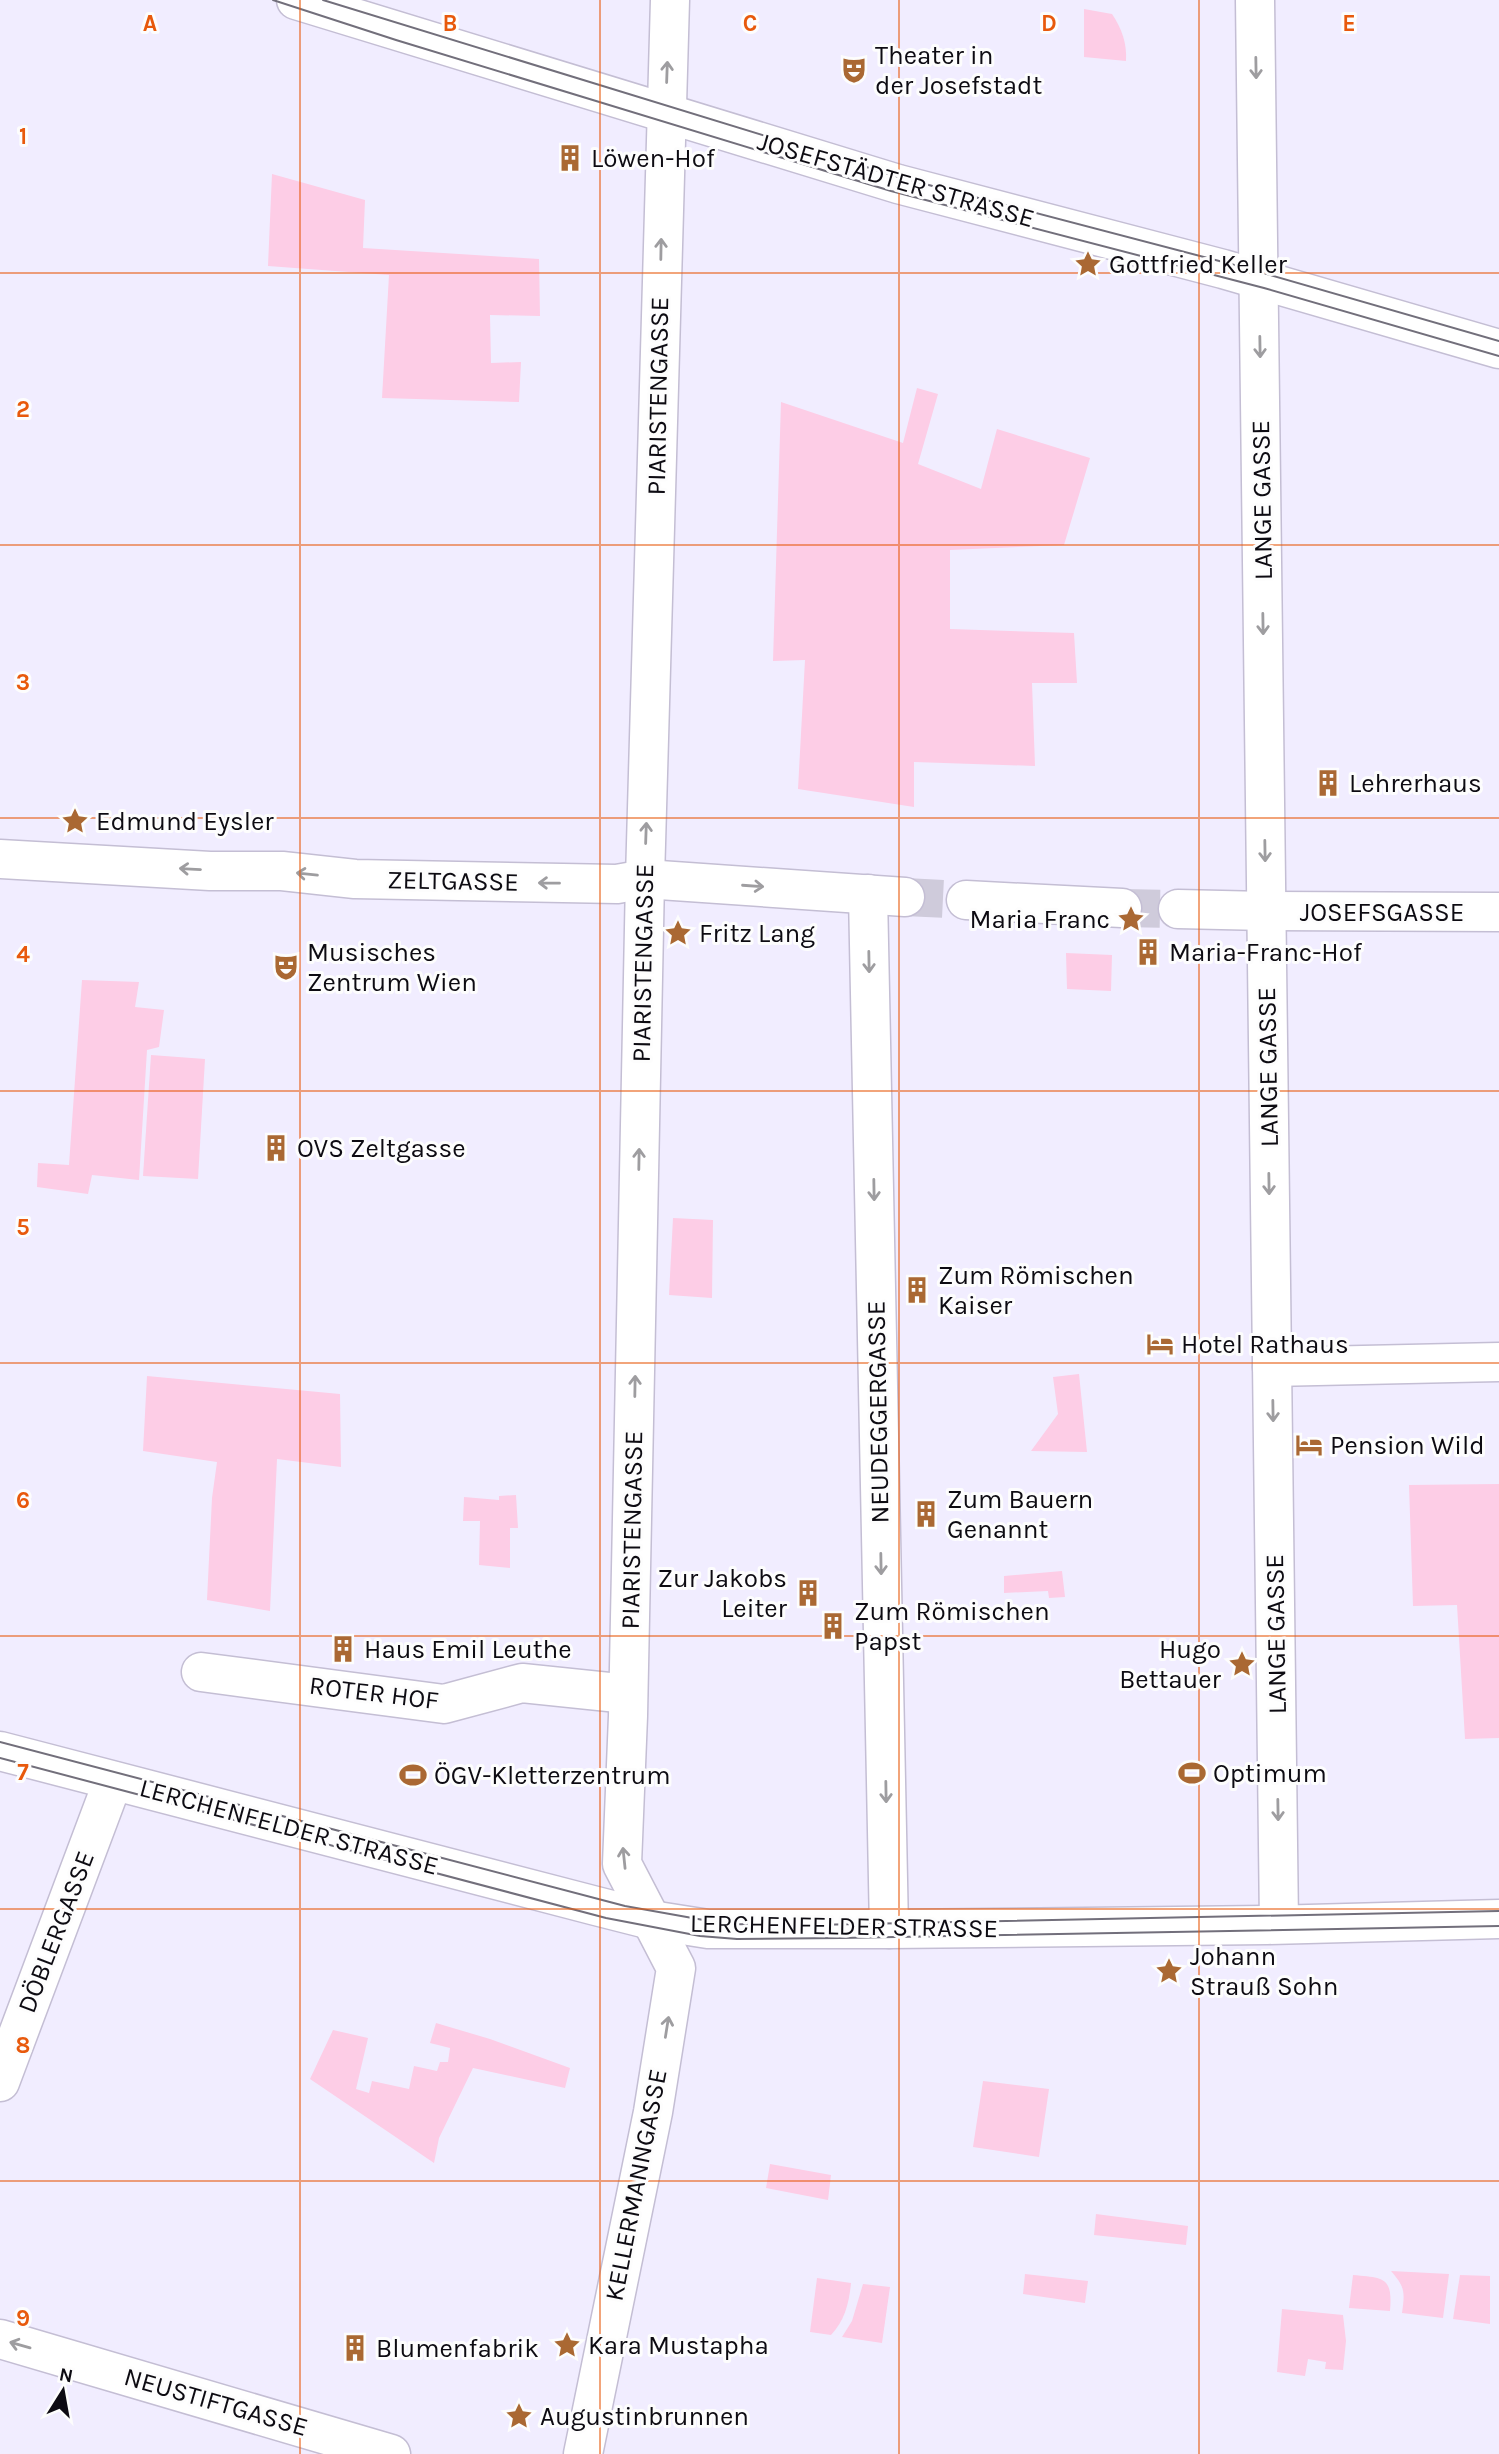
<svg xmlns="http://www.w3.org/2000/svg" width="1499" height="2454" font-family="Karla,sans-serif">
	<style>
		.green { fill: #fdcde6 }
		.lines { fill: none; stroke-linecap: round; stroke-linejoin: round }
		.minor-tunnel { stroke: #cfcbdb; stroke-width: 38; stroke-dasharray: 38 19; stroke-linecap: butt }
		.minor-casing { stroke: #c4bed4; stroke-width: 41 }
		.major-casing { stroke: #c4bed4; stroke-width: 41 }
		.minor { stroke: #fff; stroke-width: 38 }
		.major { stroke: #fff; stroke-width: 38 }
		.tram { stroke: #726f7b; stroke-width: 2 }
		.oneway { stroke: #9e9da0 }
		.grid { fill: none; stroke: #e8590c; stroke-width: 2; stroke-opacity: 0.55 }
		.labels { text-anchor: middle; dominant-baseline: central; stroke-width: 6; stroke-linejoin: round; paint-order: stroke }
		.poi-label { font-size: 26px; fill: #0d0b12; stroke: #fdfdfd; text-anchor: start }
		.street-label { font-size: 26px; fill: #0d0b12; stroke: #fdfdfd }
		.grid-label { font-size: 23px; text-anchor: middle; font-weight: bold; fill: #e8590c; stroke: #fdfdfd; stroke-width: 6; stroke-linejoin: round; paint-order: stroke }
	</style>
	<rect width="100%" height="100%" fill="#f1edff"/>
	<g class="green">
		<path d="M1084 9 1112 14C1122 29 1127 43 1126 61L1084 57Z"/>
		<polygon points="272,174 365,200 363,248 539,259 540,316 490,315 491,363 521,362 519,402 382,398 389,275 268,266"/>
		<polygon points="917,388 938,394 918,464 981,489 997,429 1090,458 1064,545 950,550 950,629 1074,633 1077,683 1032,683 1035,766 914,762 914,807 798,789 805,660 773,661 781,402 903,443"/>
		<polygon points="1066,953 1112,955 1111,991 1067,989"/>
		<polygon points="82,980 139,982 135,1007 164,1010 159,1047 147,1050 139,1180 92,1175 88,1194 37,1187 38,1163 69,1165"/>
		<polygon points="151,1055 205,1059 198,1179 143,1176"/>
		<polygon points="673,1218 713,1220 712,1298 669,1295"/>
		<polygon points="1079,1374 1087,1452 1031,1451 1058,1414 1053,1377"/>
		<polygon points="147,1376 340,1394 341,1467 277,1459 270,1611 207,1600 212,1498 217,1462 143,1451"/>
		<polygon points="1499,1484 1499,1738 1465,1739 1457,1605 1413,1606 1409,1485"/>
		<polygon points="516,1495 518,1528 510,1528 510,1568 479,1565 480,1521 463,1521 464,1497 499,1500 499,1496"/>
		<polygon points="1062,1571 1065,1597 1049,1598 1048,1591 1004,1593 1004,1576"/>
		<polygon points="436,2023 490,2039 570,2068 565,2088 473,2068 439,2138 434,2163 310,2079 333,2030 368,2038 356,2089 369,2093 372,2081 409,2089 414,2066 437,2071 440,2062 448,2062 450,2048 430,2043"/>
		<polygon points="983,2081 1049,2089 1039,2157 973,2147"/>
		<polygon points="770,2164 831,2175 828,2200 766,2188"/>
		<polygon points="1096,2214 1188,2226 1186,2245 1094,2235"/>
		<path d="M1391 2271 1449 2274 1443 2318 1402 2313C1405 2292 1405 2287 1391 2271Z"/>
		<polygon points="1025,2274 1088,2281 1085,2303 1023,2294"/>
		<path d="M1353 2275C1383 2278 1393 2276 1390 2311L1349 2308Z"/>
		<polygon points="1460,2275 1490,2276 1490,2324 1453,2319"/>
		<path d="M817 2278 851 2283C849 2303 845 2320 831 2335L810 2332Z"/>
		<polygon points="863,2284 890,2287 882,2343 842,2337 852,2321"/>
		<polygon points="1282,2309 1343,2315 1346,2341 1343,2370 1325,2369 1326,2362 1308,2359 1305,2376 1277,2372"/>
	</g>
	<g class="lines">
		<g class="minor-tunnel">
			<polyline points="905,897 966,900"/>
			<polyline points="1122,908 1178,909"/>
		</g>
		<defs>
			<g id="minor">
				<polyline points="296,0 898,184 1223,269 1499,349"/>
				<polyline points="1255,0 1279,1924"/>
				<polyline points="0,859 210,871 282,871 355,879 617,884 645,879 905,897"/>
				<polyline points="868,894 889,1929"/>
				<polyline points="966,900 1122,908"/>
				<polyline points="1178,909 1265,911 1499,912"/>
				<polyline points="1272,1367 1499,1362"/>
				<polyline points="201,1672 444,1704 522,1683 628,1694"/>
				<polyline points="0,2082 113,1781"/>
				<polyline points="583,2454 653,2112 676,1968 622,1864 628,1716 645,879 670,0"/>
			</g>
			<g id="major">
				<polyline points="0,1751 596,1906 651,1920 708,1929 889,1929 1267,1925 1499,1919"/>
				<polyline points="0,2339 391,2454"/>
			</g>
		</defs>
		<use href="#minor" class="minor-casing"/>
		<use href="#major" class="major-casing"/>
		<use href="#minor" class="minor"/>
		<use href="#major" class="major"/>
		<g class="tram">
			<polyline points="273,0 396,40 891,191 1264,288 1499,356"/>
			<polyline points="323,0 902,178 1246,268 1499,341"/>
			<polyline points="0,1742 625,1906 726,1924 811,1925 1499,1911"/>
			<polyline points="0,1758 606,1918 700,1936 737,1939 841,1938 1499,1926"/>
		</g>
	</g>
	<defs><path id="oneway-shaft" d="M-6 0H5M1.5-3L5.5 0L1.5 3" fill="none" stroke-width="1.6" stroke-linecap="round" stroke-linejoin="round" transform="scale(1.75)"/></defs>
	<g class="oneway">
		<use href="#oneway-shaft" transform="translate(1256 68) rotate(89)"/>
		<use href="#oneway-shaft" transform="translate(667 72) rotate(-88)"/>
		<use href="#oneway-shaft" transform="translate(661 249) rotate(-89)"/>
		<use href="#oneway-shaft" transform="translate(1260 347) rotate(89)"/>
		<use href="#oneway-shaft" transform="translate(1263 624) rotate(89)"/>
		<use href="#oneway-shaft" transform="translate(646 833) rotate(-88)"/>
		<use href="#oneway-shaft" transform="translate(1265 851) rotate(89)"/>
		<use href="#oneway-shaft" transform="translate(190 869) rotate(-177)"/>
		<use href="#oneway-shaft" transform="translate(307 874) rotate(-174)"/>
		<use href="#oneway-shaft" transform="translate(549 883) rotate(-179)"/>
		<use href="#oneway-shaft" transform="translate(753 886) rotate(4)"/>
		<use href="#oneway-shaft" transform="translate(869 962) rotate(89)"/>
		<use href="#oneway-shaft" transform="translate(639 1159) rotate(-89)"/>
		<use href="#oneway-shaft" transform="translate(1269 1184) rotate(89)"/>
		<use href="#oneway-shaft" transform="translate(874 1190) rotate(89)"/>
		<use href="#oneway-shaft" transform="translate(635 1386) rotate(-89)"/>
		<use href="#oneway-shaft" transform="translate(1273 1411) rotate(89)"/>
		<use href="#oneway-shaft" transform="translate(881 1564) rotate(89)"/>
		<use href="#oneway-shaft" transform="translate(886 1792) rotate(89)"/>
		<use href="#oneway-shaft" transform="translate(1278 1810) rotate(89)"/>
		<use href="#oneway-shaft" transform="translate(624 1858) rotate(-96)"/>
		<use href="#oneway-shaft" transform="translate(667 2027) rotate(-81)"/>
		<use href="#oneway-shaft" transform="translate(20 2345) rotate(-164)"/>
	</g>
	<path class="grid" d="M300 0V2454M600 0V2454M899 0V2454M1199 0V2454M0 273H1499M0 545H1499M0 818H1499M0 1091H1499M0 1363H1499M0 1636H1499M0 1909H1499M0 2181H1499"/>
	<defs>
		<symbol id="theatre-bare" viewBox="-9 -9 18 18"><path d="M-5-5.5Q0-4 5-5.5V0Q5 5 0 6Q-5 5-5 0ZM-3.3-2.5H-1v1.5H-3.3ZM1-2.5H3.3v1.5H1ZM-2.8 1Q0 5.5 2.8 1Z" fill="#aa6833" stroke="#fdfdfd" stroke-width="2.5" paint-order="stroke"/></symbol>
		<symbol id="building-bare" viewBox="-9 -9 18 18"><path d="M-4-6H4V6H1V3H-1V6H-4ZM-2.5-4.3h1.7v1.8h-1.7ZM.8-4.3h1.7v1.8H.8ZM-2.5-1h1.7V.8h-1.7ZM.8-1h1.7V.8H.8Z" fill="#aa6833" stroke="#fdfdfd" stroke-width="2.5" paint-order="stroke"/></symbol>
		<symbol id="sight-bare" viewBox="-9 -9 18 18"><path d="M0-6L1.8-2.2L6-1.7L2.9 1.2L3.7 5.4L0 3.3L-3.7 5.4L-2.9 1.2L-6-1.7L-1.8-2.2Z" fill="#aa6833" stroke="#fdfdfd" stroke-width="2.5" paint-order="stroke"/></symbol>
		<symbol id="hotel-bare" viewBox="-9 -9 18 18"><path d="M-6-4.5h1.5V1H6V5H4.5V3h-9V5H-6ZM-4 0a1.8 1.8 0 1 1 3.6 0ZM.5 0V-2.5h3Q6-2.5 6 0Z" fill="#aa6833" stroke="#fdfdfd" stroke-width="2.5" paint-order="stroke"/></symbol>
		<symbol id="stadium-bare" viewBox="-9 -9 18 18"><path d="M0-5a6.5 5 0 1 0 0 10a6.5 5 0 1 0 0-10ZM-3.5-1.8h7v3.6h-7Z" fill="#aa6833" stroke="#fdfdfd" stroke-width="2.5" paint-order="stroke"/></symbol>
	</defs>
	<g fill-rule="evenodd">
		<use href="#theatre-bare" x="835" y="51" width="38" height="38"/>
		<use href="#building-bare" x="551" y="139" width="38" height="38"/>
		<use href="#sight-bare" x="1069" y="245" width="38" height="38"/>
		<use href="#building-bare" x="1309" y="764" width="38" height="38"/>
		<use href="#sight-bare" x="56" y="802" width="38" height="38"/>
		<use href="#sight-bare" x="1112" y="900" width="38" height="38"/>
		<use href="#sight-bare" x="659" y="914" width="38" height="38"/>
		<use href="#building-bare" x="1129" y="933" width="38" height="38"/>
		<use href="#theatre-bare" x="267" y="948" width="38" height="38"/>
		<use href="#building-bare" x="257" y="1129" width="38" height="38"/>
		<use href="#building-bare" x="898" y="1271" width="38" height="38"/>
		<use href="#hotel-bare" x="1141" y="1325" width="38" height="38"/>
		<use href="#hotel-bare" x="1290" y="1426" width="38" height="38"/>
		<use href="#building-bare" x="907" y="1495" width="38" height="38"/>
		<use href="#building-bare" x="789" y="1574" width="38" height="38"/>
		<use href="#building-bare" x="814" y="1607" width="38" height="38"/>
		<use href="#building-bare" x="324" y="1630" width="38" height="38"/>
		<use href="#sight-bare" x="1223" y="1645" width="38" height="38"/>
		<use href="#stadium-bare" x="1173" y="1754" width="38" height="38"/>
		<use href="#stadium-bare" x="394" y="1756" width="38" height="38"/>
		<use href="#sight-bare" x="1150" y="1952" width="38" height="38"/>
		<use href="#sight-bare" x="548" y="2326" width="38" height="38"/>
		<use href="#building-bare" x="336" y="2329" width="38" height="38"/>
		<use href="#sight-bare" x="500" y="2397" width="38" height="38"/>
	</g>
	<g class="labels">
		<g class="poi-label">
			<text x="875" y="55">Theater in<tspan x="875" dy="30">der Josefstadt</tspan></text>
			<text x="591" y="158">Löwen-Hof</text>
			<text x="1109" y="264">Gottfried Keller</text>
			<text x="1349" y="783">Lehrerhaus</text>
			<text x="96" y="821">Edmund Eysler</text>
			<text x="1110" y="919" text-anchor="end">Maria Franc</text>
			<text x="699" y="933">Fritz Lang</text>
			<text x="307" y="952">Musisches<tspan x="307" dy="30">Zentrum Wien</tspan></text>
			<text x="1169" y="952">Maria-Franc-Hof</text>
			<text x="297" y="1148">OVS Zeltgasse</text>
			<text x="938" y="1275">Zum Römischen<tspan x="938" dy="30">Kaiser</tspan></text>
			<text x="1181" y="1344">Hotel Rathaus</text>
			<text x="1330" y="1445">Pension Wild</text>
			<text x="947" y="1499">Zum Bauern<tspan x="947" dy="30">Genannt</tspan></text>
			<text x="787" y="1578" text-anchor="end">Zur Jakobs<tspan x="787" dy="30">Leiter</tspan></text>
			<text x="854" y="1611">Zum Römischen<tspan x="854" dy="30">Papst</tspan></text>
			<text x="364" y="1649">Haus Emil Leuthe</text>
			<text x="1221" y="1649" text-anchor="end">Hugo<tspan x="1221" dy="30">Bettauer</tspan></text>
			<text x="1213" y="1773">Optimum</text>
			<text x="434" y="1775">ÖGV-Kletterzentrum</text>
			<text x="1190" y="1956">Johann<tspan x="1190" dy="30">Strauß Sohn</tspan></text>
			<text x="588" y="2345">Kara Mustapha</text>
			<text x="376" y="2348">Blumenfabrik</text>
			<text x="540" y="2416">Augustinbrunnen</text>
		</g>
		<g class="street-label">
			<text transform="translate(896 180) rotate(16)">JOSEFSTÄDTER STRASSE</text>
			<text transform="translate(658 396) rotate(-89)">PIARISTENGASSE</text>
			<text transform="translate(1262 500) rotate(-91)">LANGE GASSE</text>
			<text transform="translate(453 881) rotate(1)">ZELTGASSE</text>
			<text x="1382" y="912">JOSEFSGASSE</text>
			<text transform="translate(643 963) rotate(-89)">PIARISTENGASSE</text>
			<text transform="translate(1268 1067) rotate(-91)">LANGE GASSE</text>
			<text transform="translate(878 1412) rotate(-91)">NEUDEGGERGASSE</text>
			<text transform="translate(632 1530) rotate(-89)">PIARISTENGASSE</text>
			<text transform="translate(1276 1634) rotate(-91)">LANGE GASSE</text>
			<text transform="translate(374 1693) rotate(7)">ROTER HOF</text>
			<text transform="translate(289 1827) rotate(15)">LERCHENFELDER STRASSE</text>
			<text transform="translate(844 1926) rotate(1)">LERCHENFELDER STRASSE</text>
			<text transform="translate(56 1932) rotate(-69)">DÖBLERGASSE</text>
			<text transform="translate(636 2185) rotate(-79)">KELLERMANNGASSE</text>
			<text transform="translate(216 2402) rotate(16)">NEUSTIFTGASSE</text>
		</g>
	</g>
	<g class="grid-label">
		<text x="150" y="31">A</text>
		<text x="450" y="31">B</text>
		<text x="750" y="31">C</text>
		<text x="1049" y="31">D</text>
		<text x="1349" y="31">E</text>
		<text x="23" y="144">1</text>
		<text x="23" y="417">2</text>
		<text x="23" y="690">3</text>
		<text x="23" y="962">4</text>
		<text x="23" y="1235">5</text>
		<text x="23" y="1508">6</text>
		<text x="23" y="1780">7</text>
		<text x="23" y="2053">8</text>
		<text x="23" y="2326">9</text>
	</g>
	<g transform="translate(63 2391) rotate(11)" stroke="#fdfdfd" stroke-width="5" paint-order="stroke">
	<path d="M0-5L12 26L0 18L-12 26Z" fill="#0d0b12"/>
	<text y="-10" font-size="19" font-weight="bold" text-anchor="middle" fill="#0d0b12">N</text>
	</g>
</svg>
